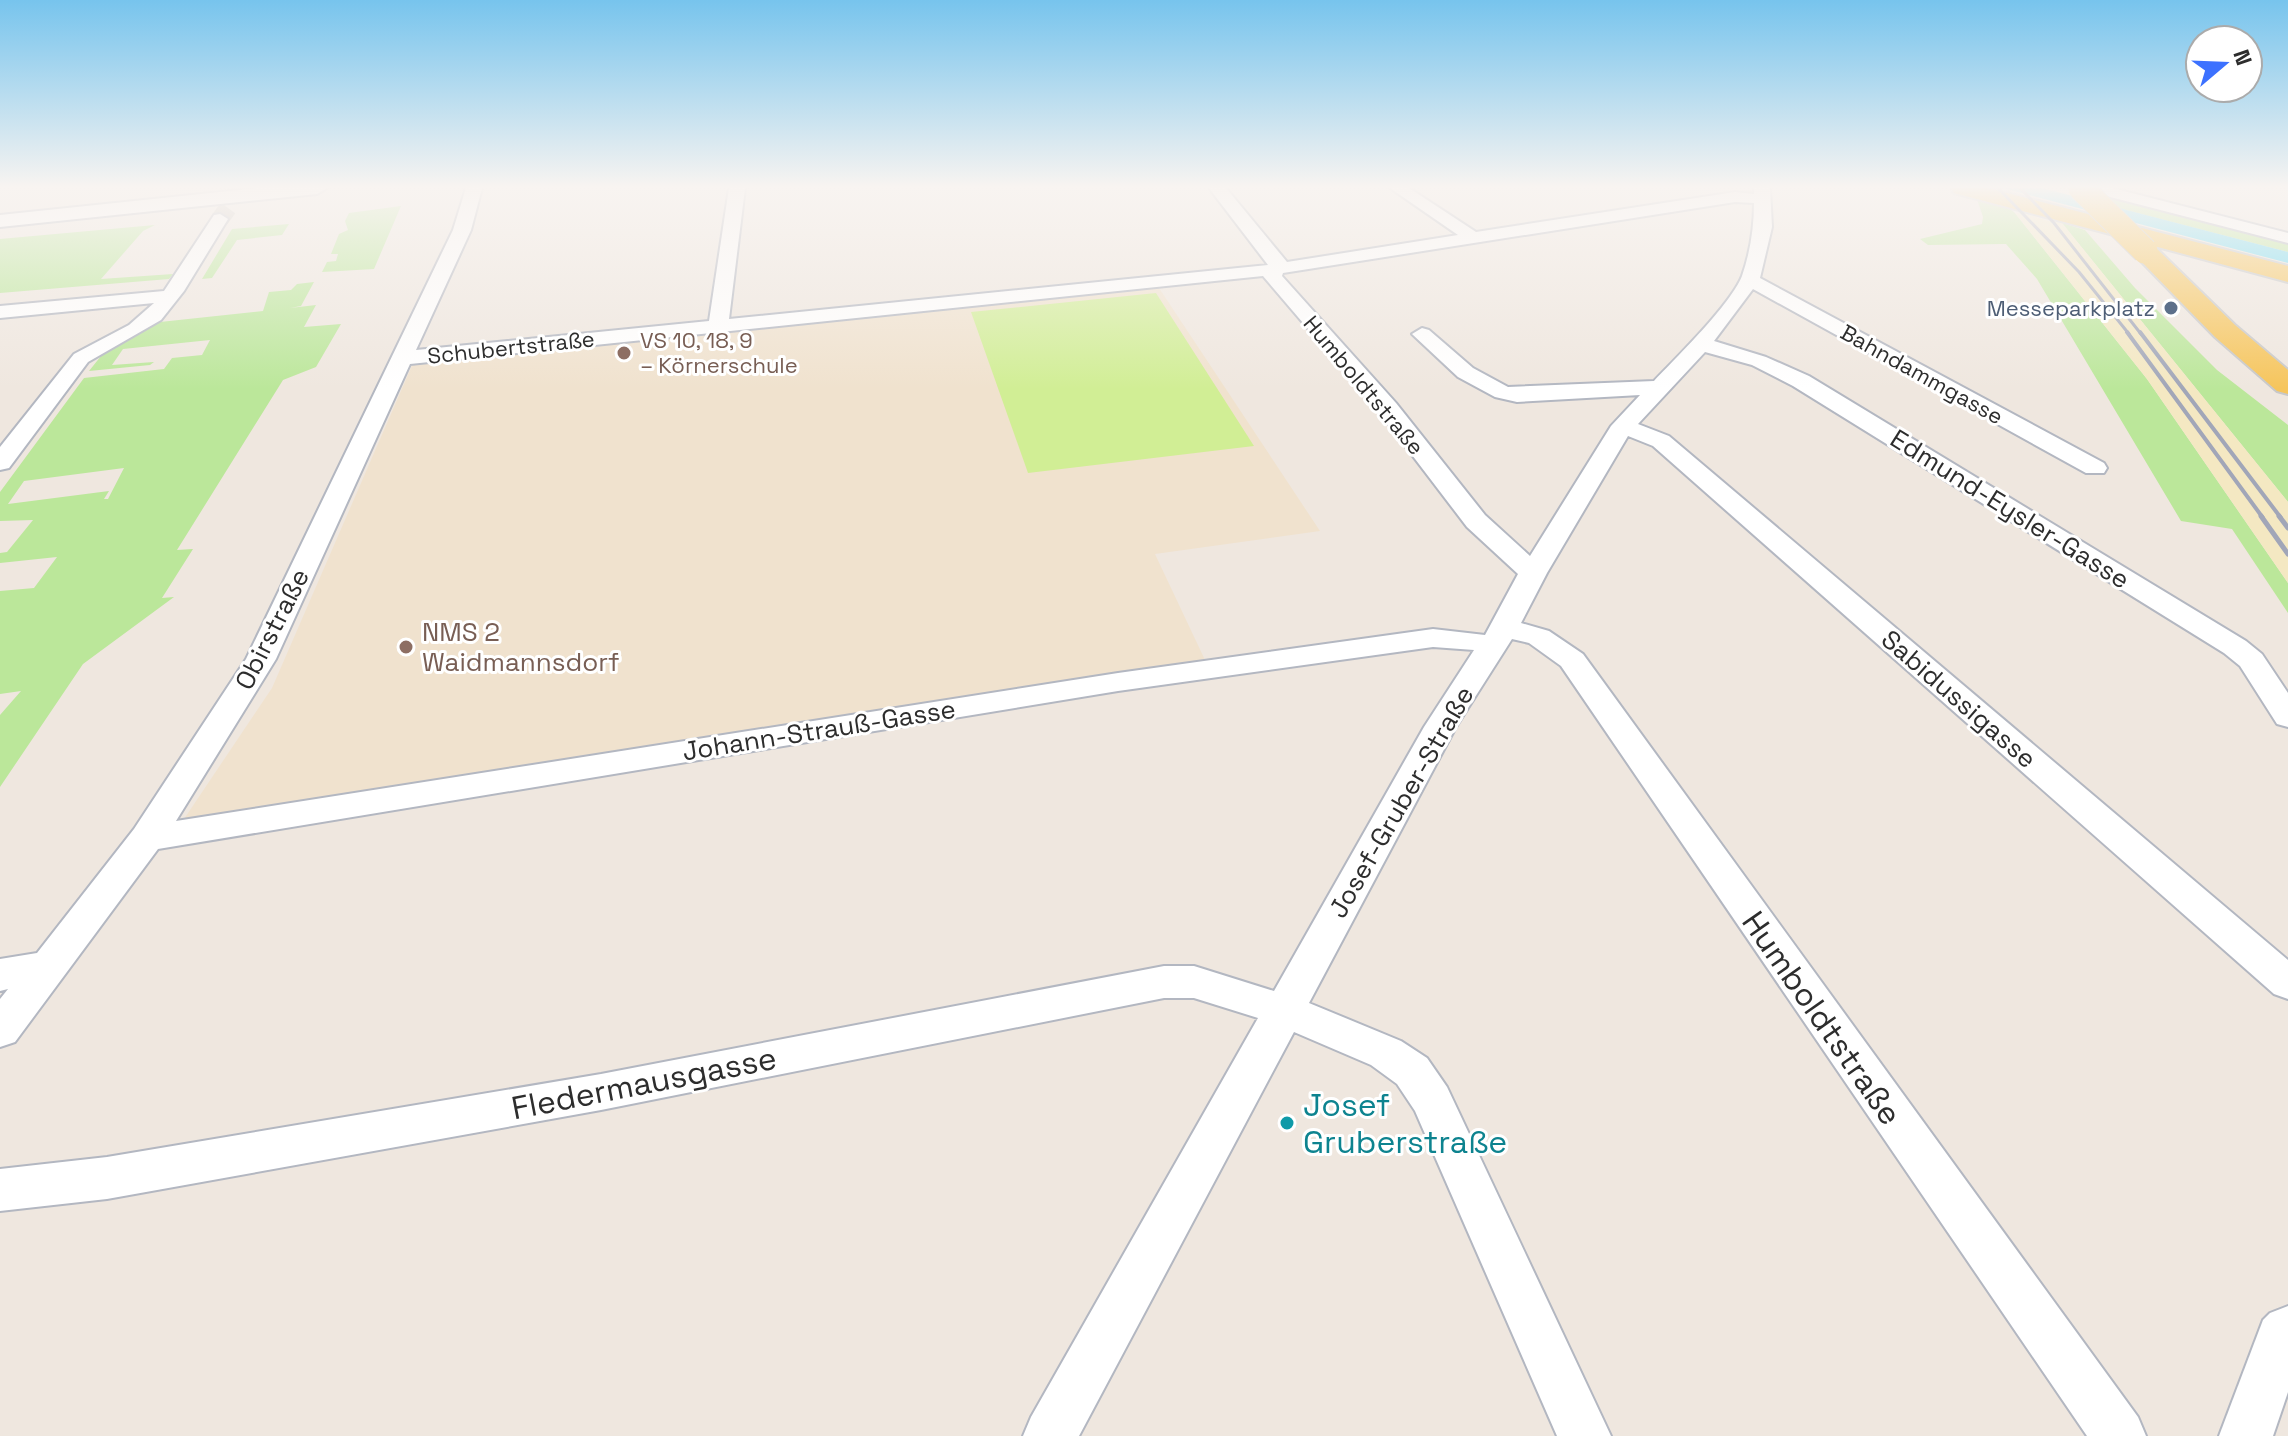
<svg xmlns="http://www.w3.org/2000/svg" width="2288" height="1436" font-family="'Space Grotesk',sans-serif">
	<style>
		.education { fill: #f0e2ce }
		.green { fill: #bbe79a; fill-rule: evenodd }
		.sand { fill: #f4e8c2 }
		.pitch { fill: #d1ee95 }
		.water { fill: #6fdcf4 }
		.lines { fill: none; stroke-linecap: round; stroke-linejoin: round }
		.minor-tunnel { stroke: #c8c2bb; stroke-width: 18; stroke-dasharray: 18 9; stroke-linecap: butt }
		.minor-casing { stroke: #b3b7c1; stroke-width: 4 }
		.tertiary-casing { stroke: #b3b7c1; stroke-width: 4 }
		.primary-casing { stroke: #c8c8c8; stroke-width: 4 }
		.minor { fill: #fff; fill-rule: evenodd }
		.tertiary { fill: #fff; fill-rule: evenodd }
		.primary { fill: #f6c55c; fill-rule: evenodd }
		.rail-far2 { stroke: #a1a6b8; stroke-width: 3 }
		.rail-far1 { stroke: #a1a6b8; stroke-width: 4 }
		.rail { stroke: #a1a6b8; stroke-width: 5 }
		.primary-bridge-casing { stroke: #c8c8c8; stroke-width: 27; stroke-linecap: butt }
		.primary-bridge { stroke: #f6c55c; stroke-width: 25 }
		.service-dot { fill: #5c6f8a; stroke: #fff; stroke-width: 3 }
		.education-dot { fill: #8d6e63; stroke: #fff; stroke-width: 3 }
		.culture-dot { fill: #0f9aa8; stroke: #fff; stroke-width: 3 }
		.labels { text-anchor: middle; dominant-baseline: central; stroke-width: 6; stroke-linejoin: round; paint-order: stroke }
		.far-service-label { font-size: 22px; fill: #4e5e75; stroke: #fff; text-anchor: end }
		.far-education-label { font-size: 22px; fill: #785e54; stroke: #fff; text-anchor: start }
		.far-street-label { font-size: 22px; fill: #2d2d2d; stroke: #fff }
		.street-label { font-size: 26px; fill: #2d2d2d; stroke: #fff }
		.education-label { font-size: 26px; fill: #785e54; stroke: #fff; text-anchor: start }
		.near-street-label { font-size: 32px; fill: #2d2d2d; stroke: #fff }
		.near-culture-label { font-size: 32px; fill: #0d838f; stroke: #fff; text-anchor: start }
	</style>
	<rect width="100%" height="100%" fill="#efe7df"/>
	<polygon class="education" points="1157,285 1320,531 1155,554 1205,660 184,819 272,688 414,361"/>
	<g class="green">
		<polygon points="2109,198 2288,244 2288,252 2118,208"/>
		<polygon points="1977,199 2008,207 2015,213 2147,379 2288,583 2288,613 2232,529 2181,521 2037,279 2006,244 1928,245 1920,239 1982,224 1983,217"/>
		<polygon points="401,206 374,269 322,272 327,262 336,261 338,254 331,254 339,234 348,230 345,221 349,213"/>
		<polygon points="2062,223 2085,230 2135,288 2217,370 2288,425 2288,502"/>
		<polygon points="289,224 282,235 237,240 212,278 202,279 232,229"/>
		<polygon points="155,225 143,231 101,279 173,274 169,279 0,293 0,239"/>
		<path d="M314 282 301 306 290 308 316 305 304 327 341 324 316 367 283 380 177 550 193 549 162 598 174 597 83 664 0 787V715L21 691 0 694V591L34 588 57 557 0 563V553L7 552 33 520 0 521V492L84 378 164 369 172 358 202 355 210 340 123 349 112 365 154 362 150 365 89 371 101 356 160 322 263 311 269 292 291 290 297 284ZM124 468 108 499H104L109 491 8 504 24 481Z"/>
	</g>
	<path class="sand" d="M2015 213C2033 214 2044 222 2062 223L2288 502V583L2147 379Z"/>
	<polygon class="pitch" points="1156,293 1254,446 1028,473 971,312"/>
	<polygon class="water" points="2003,188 2042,188 2288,252 2288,263"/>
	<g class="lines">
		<polyline class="minor-tunnel" points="220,219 228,208"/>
		<defs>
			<g id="minor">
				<path d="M466 188H482L471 230 416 350 709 321 729 188H745L729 319 1268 265 1209 188H1226L1287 262 1458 235 1390 188H1409L1476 232 1735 192 1754 194V188H1770L1772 227 1760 278 2104 463 2107 468 2104 473H2086L1753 289 1714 341 1766 357 1809 376 2246 641 2262 654 2288 693V727L2277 724 2240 666 2224 653 1793 386 1752 365 1705 352 1638 424 1669 436 2288 960V999L2274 994 1653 446 1628 436 1547 573 1521 623 1549 631 1583 654 2138 1417 2146 1436H2087L1561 666 1529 643 1512 639 1456 727 1309 1003 1401 1041 1427 1058 1447 1087 1611 1436H1557L1415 1111 1397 1084 1371 1065 1294 1032 1079 1436H1023L1031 1417 1258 1018 1194 998H1164L601 1110 107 1199 0 1211V1169L107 1157 601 1074 1164 966H1194L1274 991 1424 727 1474 650 1433 647 1118 691 158 849 15 1042 0 1047V999L8 989 0 991V959L37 953 134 829 246 659 453 230ZM1735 202 1754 203C1754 228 1750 253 1742 276 1731 304 1676 358 1654 381L1508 387 1473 368 1429 330 1422 328 1412 334 1458 377 1495 397 1517 402 1640 395 1611 426 1530 556 1485 515 1396 403 1282 276 1283 273ZM1263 276 1380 413 1467 527 1518 574 1485 635 1433 629 1118 673 176 821 276 659 410 364Z"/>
				<polygon points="2085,188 2112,188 2288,233 2288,243 2087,191"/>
				<polygon points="220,214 228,219 184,291 161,320 88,362 9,468 0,470 0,447 74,354 129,325 154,303 0,318 0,306 164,291 214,215"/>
				<polygon points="2288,1306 2288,1392 2273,1436 2219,1436 2263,1320 2270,1313"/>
			</g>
			<polygon id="tertiary" points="258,188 327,188 317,194 0,227 0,215"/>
			<polygon id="primary" points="1951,188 1988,188 2288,266 2288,282 2154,246 2235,325 2288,370 2288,394 2277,391 2215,337 2136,256 2133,251 2136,246 2148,244 1954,193"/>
		</defs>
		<use href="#minor" class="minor-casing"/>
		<use href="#tertiary" class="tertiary-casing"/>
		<use href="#primary" class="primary-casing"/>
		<use href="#minor" class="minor"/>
		<use href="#tertiary" class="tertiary"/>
		<use href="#primary" class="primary"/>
		<g class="rail-far2">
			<polyline points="1998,188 2079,272 2129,334"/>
			<polyline points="2020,188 2054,223 2141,334"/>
		</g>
		<g class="rail-far1">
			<polyline points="2127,332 2263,518"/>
			<polyline points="2140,332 2281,518"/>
		</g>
		<g class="rail">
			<polyline points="2261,516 2288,554"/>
			<polyline points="2279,516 2288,528"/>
		</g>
		<defs>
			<polyline id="primary-bridge" points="2081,188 2145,251"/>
		</defs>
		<use href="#primary-bridge" class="primary-bridge-casing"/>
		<use href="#primary-bridge" class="primary-bridge"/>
	</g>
	<linearGradient id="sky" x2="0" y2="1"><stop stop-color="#77c4ed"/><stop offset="0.48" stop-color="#f8f4f1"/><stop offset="1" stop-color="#f8f4f1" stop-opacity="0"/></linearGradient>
	<rect width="2288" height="389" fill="url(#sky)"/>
	<circle class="service-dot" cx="2171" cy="308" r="8"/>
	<g class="education-dot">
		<circle cx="624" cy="353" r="8"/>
		<circle cx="406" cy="647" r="8"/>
	</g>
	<circle class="culture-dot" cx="1287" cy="1123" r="8"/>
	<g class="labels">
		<g class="far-service-label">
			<text x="2155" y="308">Messeparkplatz</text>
		</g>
		<g class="far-education-label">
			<text x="640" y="340">VS 10, 18, 9<tspan x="640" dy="25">– Körnerschule</tspan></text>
		</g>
		<g class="far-street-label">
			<text transform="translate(511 347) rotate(-6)">Schubertstraße</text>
			<text transform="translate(1922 374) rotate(29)">Bahndammgasse</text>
			<text transform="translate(1364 385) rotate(50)">Humboldtstraße</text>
		</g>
		<g class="street-label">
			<text transform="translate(2010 509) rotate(32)">Edmund-Eysler-Gasse</text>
			<text transform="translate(272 629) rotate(-63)">Obirstraße</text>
			<text transform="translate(1959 699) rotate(41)">Sabidussigasse</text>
			<text transform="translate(819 730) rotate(-9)">Johann-Strauß-Gasse</text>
			<text transform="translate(1401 802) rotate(-60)">Josef-Gruber-Straße</text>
		</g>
		<g class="education-label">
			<text x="422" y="632">NMS 2<tspan x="422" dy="30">Waidmannsdorf</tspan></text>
		</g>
		<g class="near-street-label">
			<text transform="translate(1822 1018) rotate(55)">Humboldtstraße</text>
			<text transform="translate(644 1083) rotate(-11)">Fledermausgasse</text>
		</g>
		<g class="near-culture-label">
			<text x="1303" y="1105">Josef<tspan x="1303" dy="37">Gruberstraße</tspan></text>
		</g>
	</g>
	<g transform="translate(2224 64) rotate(71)"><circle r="38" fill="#ffffff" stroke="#ababab" stroke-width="2"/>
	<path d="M0-6L14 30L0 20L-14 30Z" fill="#3c71ff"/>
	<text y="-12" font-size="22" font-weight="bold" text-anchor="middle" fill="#2d2d2d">N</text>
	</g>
</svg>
